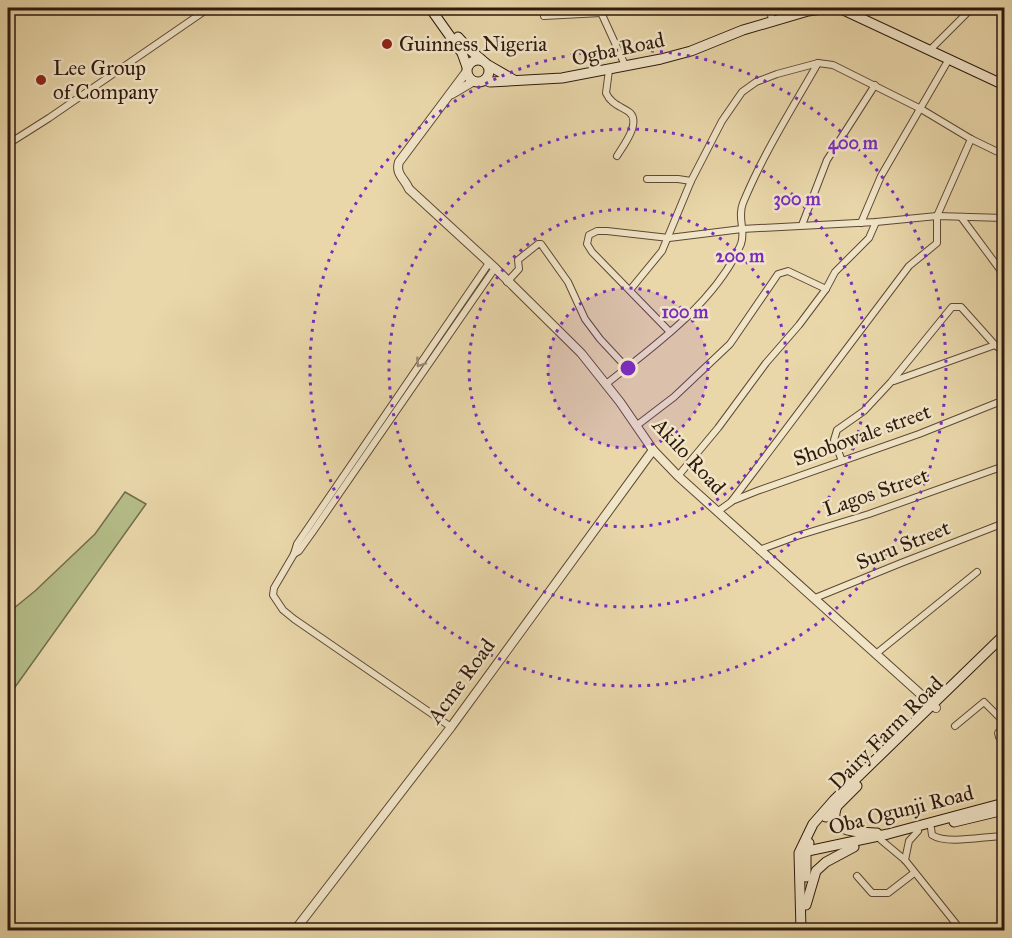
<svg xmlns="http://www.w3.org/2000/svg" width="1012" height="938" font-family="'IM FELL Great Primer',serif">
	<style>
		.green { fill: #b5be89; stroke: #726c4b; stroke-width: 1.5 }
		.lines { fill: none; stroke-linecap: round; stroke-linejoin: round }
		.minor-casing { stroke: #5d4834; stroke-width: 8 }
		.tertiary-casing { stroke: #5d4834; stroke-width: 10 }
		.secondary-casing { stroke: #2e190d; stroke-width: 11 }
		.minor { stroke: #f1e5c8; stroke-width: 6 }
		.tertiary { stroke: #f1e5c8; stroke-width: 8 }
		.secondary { stroke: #f1e5c8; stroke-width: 9 }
		.oneway { stroke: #998974 }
		.ring { fill: none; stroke: #7b2cbf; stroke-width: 3; stroke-dasharray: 3 6 }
		.poi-dot { fill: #8f2418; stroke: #f1e5c8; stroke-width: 2 }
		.labels { text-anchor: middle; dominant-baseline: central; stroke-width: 5; stroke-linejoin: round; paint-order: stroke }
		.poi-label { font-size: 21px; fill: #2e190d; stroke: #f1e5c8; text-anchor: start }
		.street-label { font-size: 21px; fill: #2e190d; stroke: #f1e5c8 }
		.centre { fill: #7b2cbf; stroke: #f1e5c8; stroke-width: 3 }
		.ring-label { font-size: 18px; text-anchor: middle; font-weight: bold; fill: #7b2cbf; stroke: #f1e5c8; stroke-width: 5; stroke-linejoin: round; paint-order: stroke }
	</style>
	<rect width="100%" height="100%" fill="#e9d7aa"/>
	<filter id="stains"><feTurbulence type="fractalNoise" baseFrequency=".00333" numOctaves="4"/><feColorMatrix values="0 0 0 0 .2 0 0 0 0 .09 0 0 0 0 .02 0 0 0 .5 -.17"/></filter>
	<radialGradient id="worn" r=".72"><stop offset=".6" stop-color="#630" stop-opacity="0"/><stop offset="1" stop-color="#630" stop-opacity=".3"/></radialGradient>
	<polygon class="green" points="125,492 146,504 8,697 8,613 35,591 95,534"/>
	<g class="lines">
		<defs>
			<g id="minor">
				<polyline points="599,8 625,65"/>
				<polyline points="770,8 772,21"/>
				<polyline points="544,16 601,13"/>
				<polyline points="930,50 972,8"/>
				<path d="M609 70 606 93C611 104 620 106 629 112 642 122 623 146 617 156"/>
				<polyline points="998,82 1004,70"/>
				<polyline points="8,144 49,118 209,8"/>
				<polyline points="647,179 678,179 691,181"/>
				<polyline points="961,217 1004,275"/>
				<polyline points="861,223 881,176 949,59"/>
				<polyline points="802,225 827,160 875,85"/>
				<polyline points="507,282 519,269 518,260 538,244 541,244 568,282 585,319 600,339 627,368"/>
				<polyline points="630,290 662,251 691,181 722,121 742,92 756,82 777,74 818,63 833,65 921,109 971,139 1004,155"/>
				<polyline points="670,332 592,252 587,244 589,235 597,231 607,231 669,238 742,229 876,222 937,216 1004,218"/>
				<polyline points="894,381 995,345"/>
				<path d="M606 384C654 346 716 302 741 244 746 231 737 217 743 203 763 154 792 109 818 63"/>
				<polyline points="636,426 674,397 730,344 778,274 788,271 826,289"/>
				<polyline points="842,461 834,440 837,430 864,411 891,382 952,307 961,307 995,345 1004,352"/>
				<polyline points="678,476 718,428 766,363 799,325 826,289 835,272 869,238 876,222"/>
				<polyline points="732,501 757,491 919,434 1004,400"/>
				<polyline points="717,512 731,502 909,266 937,243 937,216 971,139"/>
				<polyline points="759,550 797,536 869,514 1004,466"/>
				<polyline points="294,554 299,551 314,530 495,268"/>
				<polyline points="815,598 901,563 1004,523"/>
				<polyline points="877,653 977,572"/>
				<polyline points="955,726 984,702 1004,722"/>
				<polyline points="1004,726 998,733 999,737 1004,743"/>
				<polyline points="451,727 294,619 283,610 273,595 274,588 294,554 297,544 489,263"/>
				<path d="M931 828 932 835C947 845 986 836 1004 836"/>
				<polyline points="881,840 905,860 961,930"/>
				<polyline points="905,860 909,841 918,831"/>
				<polyline points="857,876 872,893 888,893 914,873"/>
			</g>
			<g id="tertiary">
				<path d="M467 71 399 162C395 174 405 179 409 189L495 268 581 353 620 402 653 450 678 476 936 708"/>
				<polyline points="452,94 474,81"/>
				<polyline points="295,930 451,727 653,450"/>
			</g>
			<g id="secondary">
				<polyline points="430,8 462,53 467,67"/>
				<polyline points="839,8 1004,85"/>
				<polyline points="458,37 469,49 482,60"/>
				<circle cx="478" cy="71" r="11"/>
				<polyline points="488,65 514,80"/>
				<polyline points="485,80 490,82 562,78 661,59 691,51 743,30 808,11 829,8"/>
				<path d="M837 806C826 834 859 832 877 833"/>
				<polyline points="826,817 857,786"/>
				<polyline points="954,822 1004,810"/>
				<polyline points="803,852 888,834 1004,803"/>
				<polyline points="806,877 806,852 809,843"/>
				<polyline points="806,905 816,871 826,862 854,847"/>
				<polyline points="801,930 799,853 813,824 834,800 1004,635"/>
			</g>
		</defs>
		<use href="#minor" class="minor-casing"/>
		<use href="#tertiary" class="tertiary-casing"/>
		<use href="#secondary" class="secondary-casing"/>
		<use href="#minor" class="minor"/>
		<use href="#tertiary" class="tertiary"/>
		<use href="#secondary" class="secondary"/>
	</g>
	<defs><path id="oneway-chevron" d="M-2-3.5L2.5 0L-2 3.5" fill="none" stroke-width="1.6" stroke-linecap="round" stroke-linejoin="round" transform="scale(1.5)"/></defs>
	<use class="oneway" href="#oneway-chevron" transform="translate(420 363) rotate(124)"/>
	<circle cx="628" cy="368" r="80" fill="#7b2cbf" fill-opacity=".12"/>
	<g class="ring">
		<circle cx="628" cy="368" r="80"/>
		<circle cx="628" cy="368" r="159"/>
		<circle cx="628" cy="368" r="239"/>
		<circle cx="628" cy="368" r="318"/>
	</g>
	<g class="poi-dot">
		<circle cx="387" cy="44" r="6"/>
		<circle cx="41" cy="80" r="6"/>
	</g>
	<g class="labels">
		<g class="poi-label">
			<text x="399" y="44">Guinness Nigeria</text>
			<text x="53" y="68">Lee Group<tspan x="53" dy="24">of Company</tspan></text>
		</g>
		<g class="street-label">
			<text transform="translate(618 49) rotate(-12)">Ogba Road</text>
			<text transform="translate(862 435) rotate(-20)">Shobowale street</text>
			<text transform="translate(689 456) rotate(47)">Akilo Road</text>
			<text transform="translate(876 492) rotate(-19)">Lagos Street</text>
			<text transform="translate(903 545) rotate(-22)">Suru Street</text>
			<text transform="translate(461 681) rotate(-54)">Acme Road</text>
			<text transform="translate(886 733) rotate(-45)">Dairy Farm Road</text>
			<text transform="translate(901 810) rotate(-14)">Oba Ogunji Road</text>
		</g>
	</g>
	<circle cx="628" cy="368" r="9" class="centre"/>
	<g class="ring-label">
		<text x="853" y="149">400 m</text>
		<text x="797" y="205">300 m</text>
		<text x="740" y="262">200 m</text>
		<text x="685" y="318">100 m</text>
	</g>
	<rect width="1012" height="938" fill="none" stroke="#e9d7aa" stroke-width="30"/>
	<rect x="9" y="9" width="994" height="920" fill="none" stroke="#2e190d" stroke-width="3"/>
	<rect x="15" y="15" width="982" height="908" fill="none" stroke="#2e190d" stroke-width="1.5"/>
	<rect width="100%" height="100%" filter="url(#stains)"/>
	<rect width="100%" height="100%" fill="url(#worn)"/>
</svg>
